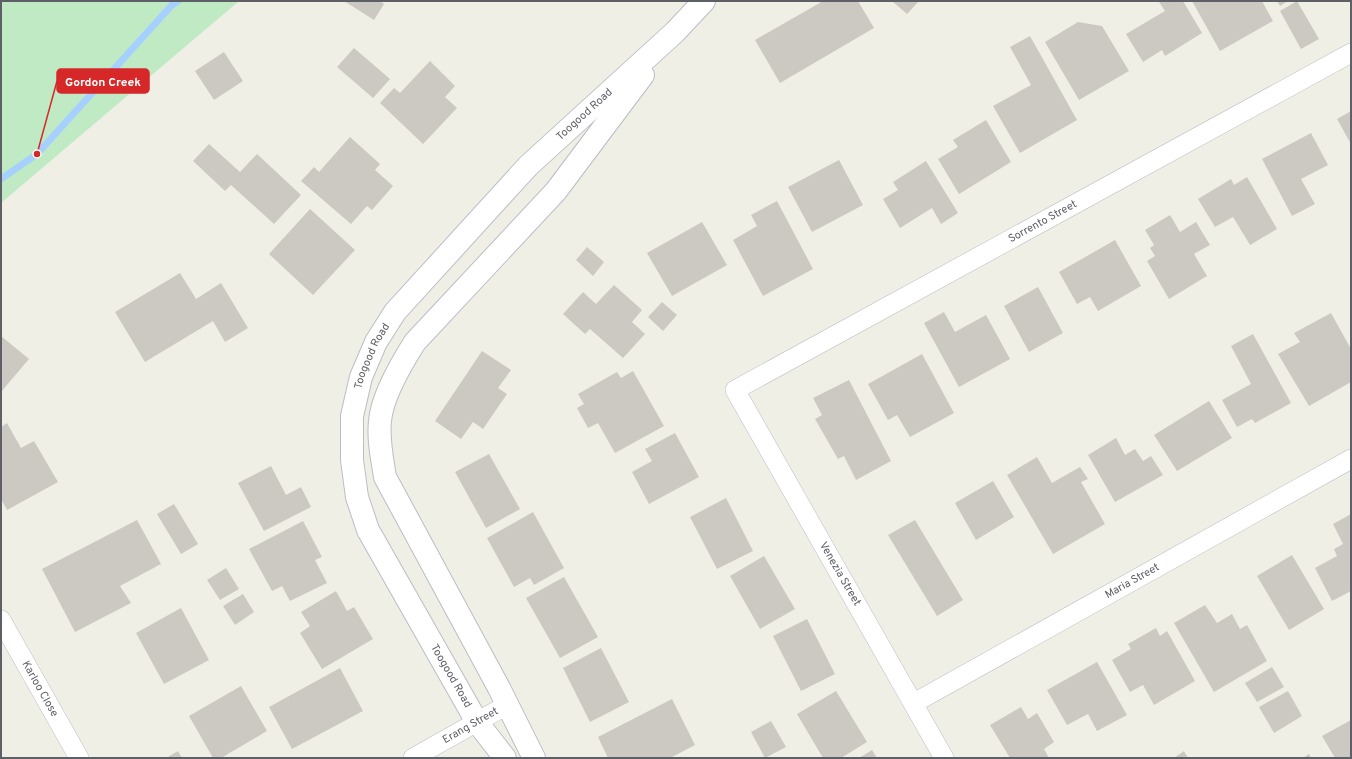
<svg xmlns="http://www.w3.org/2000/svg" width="1352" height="759" font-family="Overpass,sans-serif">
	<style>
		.green { fill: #c0eac4 }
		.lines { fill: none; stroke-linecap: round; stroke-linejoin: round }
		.stream { stroke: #a6d0ff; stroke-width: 7 }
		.building { fill: #ccc9c2 }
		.street-casing { stroke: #bdbec5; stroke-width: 20 }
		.secondary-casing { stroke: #babdc4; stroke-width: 24 }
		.street { stroke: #fff; stroke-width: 19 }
		.secondary { stroke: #fff; stroke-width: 22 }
		.labels { text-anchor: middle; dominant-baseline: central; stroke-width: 3; stroke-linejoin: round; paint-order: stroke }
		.street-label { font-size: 11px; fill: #5d6067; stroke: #fff }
		.leader { fill: none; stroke: #d62828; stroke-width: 1.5 }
		.callout-dot { fill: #d62828; stroke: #fff; stroke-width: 1.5 }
		.callout { fill: #d62828; stroke: #d62828; stroke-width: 1.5 }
		.callout-label { font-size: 12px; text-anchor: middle; font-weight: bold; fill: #fff }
	</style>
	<rect width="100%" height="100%" fill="#f0efe5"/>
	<polygon class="green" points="1,1 239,1 1,203"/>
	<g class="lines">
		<polyline class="stream" points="1,179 37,154 172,5 178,1"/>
	</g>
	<g class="building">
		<polygon points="344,1 380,1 384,4 374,20"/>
		<polygon points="823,1 858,1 874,28 780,83 755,40"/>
		<polygon points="892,1 919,1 907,14"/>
		<polygon points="1160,1 1183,1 1202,33 1165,56 1162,50 1143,62 1126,34 1165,11 1159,2"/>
		<polygon points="1192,1 1262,1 1273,21 1220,51"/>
		<polygon points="1277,1 1288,1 1280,6"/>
		<polygon points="1297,1 1319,39 1301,49 1280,11"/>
		<polygon points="1078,22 1102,26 1129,71 1079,100 1045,42"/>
		<polygon points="1030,36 1077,120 1020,153 993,106 1031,85 1010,47"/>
		<polygon points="354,48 390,79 373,98 337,67"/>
		<polygon points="224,52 243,81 214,100 195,71"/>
		<polygon points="430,61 455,86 445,97 457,108 423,144 380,103 394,88 400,93"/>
		<polygon points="1351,111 1351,144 1337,119"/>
		<polygon points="986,120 1011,162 959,194 938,159 958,147 953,140"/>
		<polygon points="1311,133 1328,165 1301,179 1315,204 1292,216 1262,159"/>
		<polygon points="350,137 380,164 375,170 393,186 372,210 367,206 351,224 301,181 314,167 319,172"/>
		<polygon points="209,144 240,172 257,154 301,195 274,224 231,185 225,191 193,161"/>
		<polygon points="839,160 863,205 812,232 788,187"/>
		<polygon points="926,161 958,213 941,224 932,208 900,228 883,199 898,190 893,182"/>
		<polygon points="1247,177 1277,229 1250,245 1233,217 1215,227 1198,199 1231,179 1234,185"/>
		<polygon points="777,201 813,269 763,296 733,240 757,226 751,215"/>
		<polygon points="310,209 355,250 313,295 269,254"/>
		<polygon points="1170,215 1180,232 1196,222 1210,245 1194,254 1207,276 1169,299 1147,261 1155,256 1150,248 1154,245 1145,230"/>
		<polygon points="702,222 727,265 672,296 647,253"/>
		<polygon points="1115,240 1141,286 1098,311 1090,297 1077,304 1059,272"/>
		<polygon points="587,247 604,262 593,276 576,260"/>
		<polygon points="180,273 196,299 221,283 248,328 225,342 213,321 145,362 115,312"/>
		<polygon points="614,285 642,310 632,322 645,334 623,358 590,329 585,334 563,314 583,292 596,304"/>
		<polygon points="1038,287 1063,333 1029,352 1004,306"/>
		<polygon points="662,302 677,315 663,331 648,317"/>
		<polygon points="944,312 955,332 986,315 1010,359 959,387 924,323"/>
		<polygon points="1331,313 1351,349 1351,382 1309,406 1278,354 1300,342 1294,333"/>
		<polygon points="1253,334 1291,403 1255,423 1252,419 1237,427 1222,400 1251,384 1231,346"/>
		<polygon points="1,336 29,359 1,392"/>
		<polygon points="482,351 511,370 498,388 507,394 483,429 473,422 461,439 435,421"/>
		<polygon points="922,354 954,413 910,437 897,415 888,420 868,384"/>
		<polygon points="633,371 664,426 615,453 598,423 588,428 577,408 584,404 578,394 617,372 621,378"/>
		<polygon points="849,380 891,461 856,480 844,456 838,459 815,419 822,415 813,398"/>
		<polygon points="1209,401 1232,438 1177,471 1154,435"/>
		<polygon points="7,423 21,448 34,441 58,482 7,510 1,499 1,427"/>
		<polygon points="675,433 699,477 649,504 632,472 652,461 645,449"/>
		<polygon points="1116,438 1125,455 1135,449 1143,461 1151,456 1163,475 1115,502 1088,455"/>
		<polygon points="489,454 520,509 486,528 455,472"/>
		<polygon points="1037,457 1052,483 1080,467 1088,479 1081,482 1105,524 1053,554 1007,475"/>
		<polygon points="271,466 286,495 301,487 311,507 264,531 238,483"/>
		<polygon points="993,481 1014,517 976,540 955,503"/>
		<polygon points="726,498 753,551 717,569 690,517"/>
		<polygon points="174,504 198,544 181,554 157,514"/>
		<polygon points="533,512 564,568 534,585 530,578 514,587 487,538"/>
		<polygon points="1351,514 1351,591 1332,601 1315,568 1337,556 1334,549 1343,544 1333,524"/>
		<polygon points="137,520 161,564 120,586 131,603 75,632 42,569"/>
		<polygon points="915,520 963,600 937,616 888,535"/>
		<polygon points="303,521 322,557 315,560 327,583 290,601 282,586 272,591 249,549"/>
		<polygon points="1292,555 1324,609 1289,630 1257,576"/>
		<polygon points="764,556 795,609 760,629 730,576"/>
		<polygon points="226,568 239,589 220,600 207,580"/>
		<polygon points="564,577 598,637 560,658 526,598"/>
		<polygon points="336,591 347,611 354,607 373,639 322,669 300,633 310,626 301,612"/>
		<polygon points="243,594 254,612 235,625 223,606"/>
		<polygon points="1205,605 1217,623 1232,614 1240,629 1247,625 1267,661 1214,692 1174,623"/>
		<polygon points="181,608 209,660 164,684 136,633"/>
		<polygon points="807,619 835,674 801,691 773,636"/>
		<polygon points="1156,628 1160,636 1167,631 1195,681 1154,705 1143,685 1130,692 1112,660 1131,649 1128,644"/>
		<polygon points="601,648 629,702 590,722 563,668"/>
		<polygon points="1097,662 1127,715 1097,731 1088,714 1067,725 1047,690"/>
		<polygon points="1272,667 1284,687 1257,702 1245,683"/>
		<polygon points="340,668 363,711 292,749 269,707"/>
		<polygon points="241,686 267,731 221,758 213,758 189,716"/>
		<polygon points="836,691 867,742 841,758 823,758 797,714"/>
		<polygon points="1288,691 1302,716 1274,733 1259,707"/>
		<polygon points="672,699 695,745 670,758 608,758 598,737"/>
		<polygon points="1021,707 1028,719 1037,713 1054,742 1044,749 1049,758 1010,758 990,725"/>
		<polygon points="1351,720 1351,758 1335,758 1322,736"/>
		<polygon points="771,721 786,747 765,758 751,732"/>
		<polygon points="872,750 877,758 859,758"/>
		<polygon points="178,751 182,758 166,758"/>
		<polygon points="1184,751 1188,758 1174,758"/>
		<polygon points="1309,754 1311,758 1303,758"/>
	</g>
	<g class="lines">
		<defs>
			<g id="street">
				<path id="s1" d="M1 620 79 758"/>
				<path id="s2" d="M914 703 1351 459"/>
				<path id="s3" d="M413 758 507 705"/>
				<path id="s4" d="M944 758 735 390 1351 53"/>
			</g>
			<g id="secondary">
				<path id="s5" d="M505 758 477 722 368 530 357 497 352 460V416L361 377 376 342 395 312 528 166 675 32 704 1"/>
				<path d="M534 758 499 688 385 477C382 458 378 440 380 421 382 396 401 364 415 342L556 191 643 75"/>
			</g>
		</defs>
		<use href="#street" class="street-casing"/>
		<use href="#secondary" class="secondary-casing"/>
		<use href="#street" class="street"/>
		<use href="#secondary" class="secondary"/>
	</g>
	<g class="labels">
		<g class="street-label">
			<text stroke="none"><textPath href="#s5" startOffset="770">Toogood Road</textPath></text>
			<text stroke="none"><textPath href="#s4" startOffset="774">Sorrento Street</textPath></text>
			<text stroke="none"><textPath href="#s5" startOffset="446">Toogood Road</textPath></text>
			<text transform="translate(840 574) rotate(60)">Venezia Street</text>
			<text stroke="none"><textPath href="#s2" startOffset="250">Maria Street</textPath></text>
			<text transform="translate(451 676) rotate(60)">Toogood Road</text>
			<text stroke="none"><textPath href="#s1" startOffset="79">Karloo Close</textPath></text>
			<text stroke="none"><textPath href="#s3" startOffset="66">Erang Street</textPath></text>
		</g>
	</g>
	<path class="leader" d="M37 154L57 81"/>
	<circle class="callout-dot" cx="37" cy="154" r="4"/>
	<rect class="callout" x="57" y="69" width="92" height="24" rx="4"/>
	<g class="callout-label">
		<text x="103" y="86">Gordon Creek</text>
	</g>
	<rect width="1352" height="759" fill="none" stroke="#5d6067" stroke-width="4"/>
</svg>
